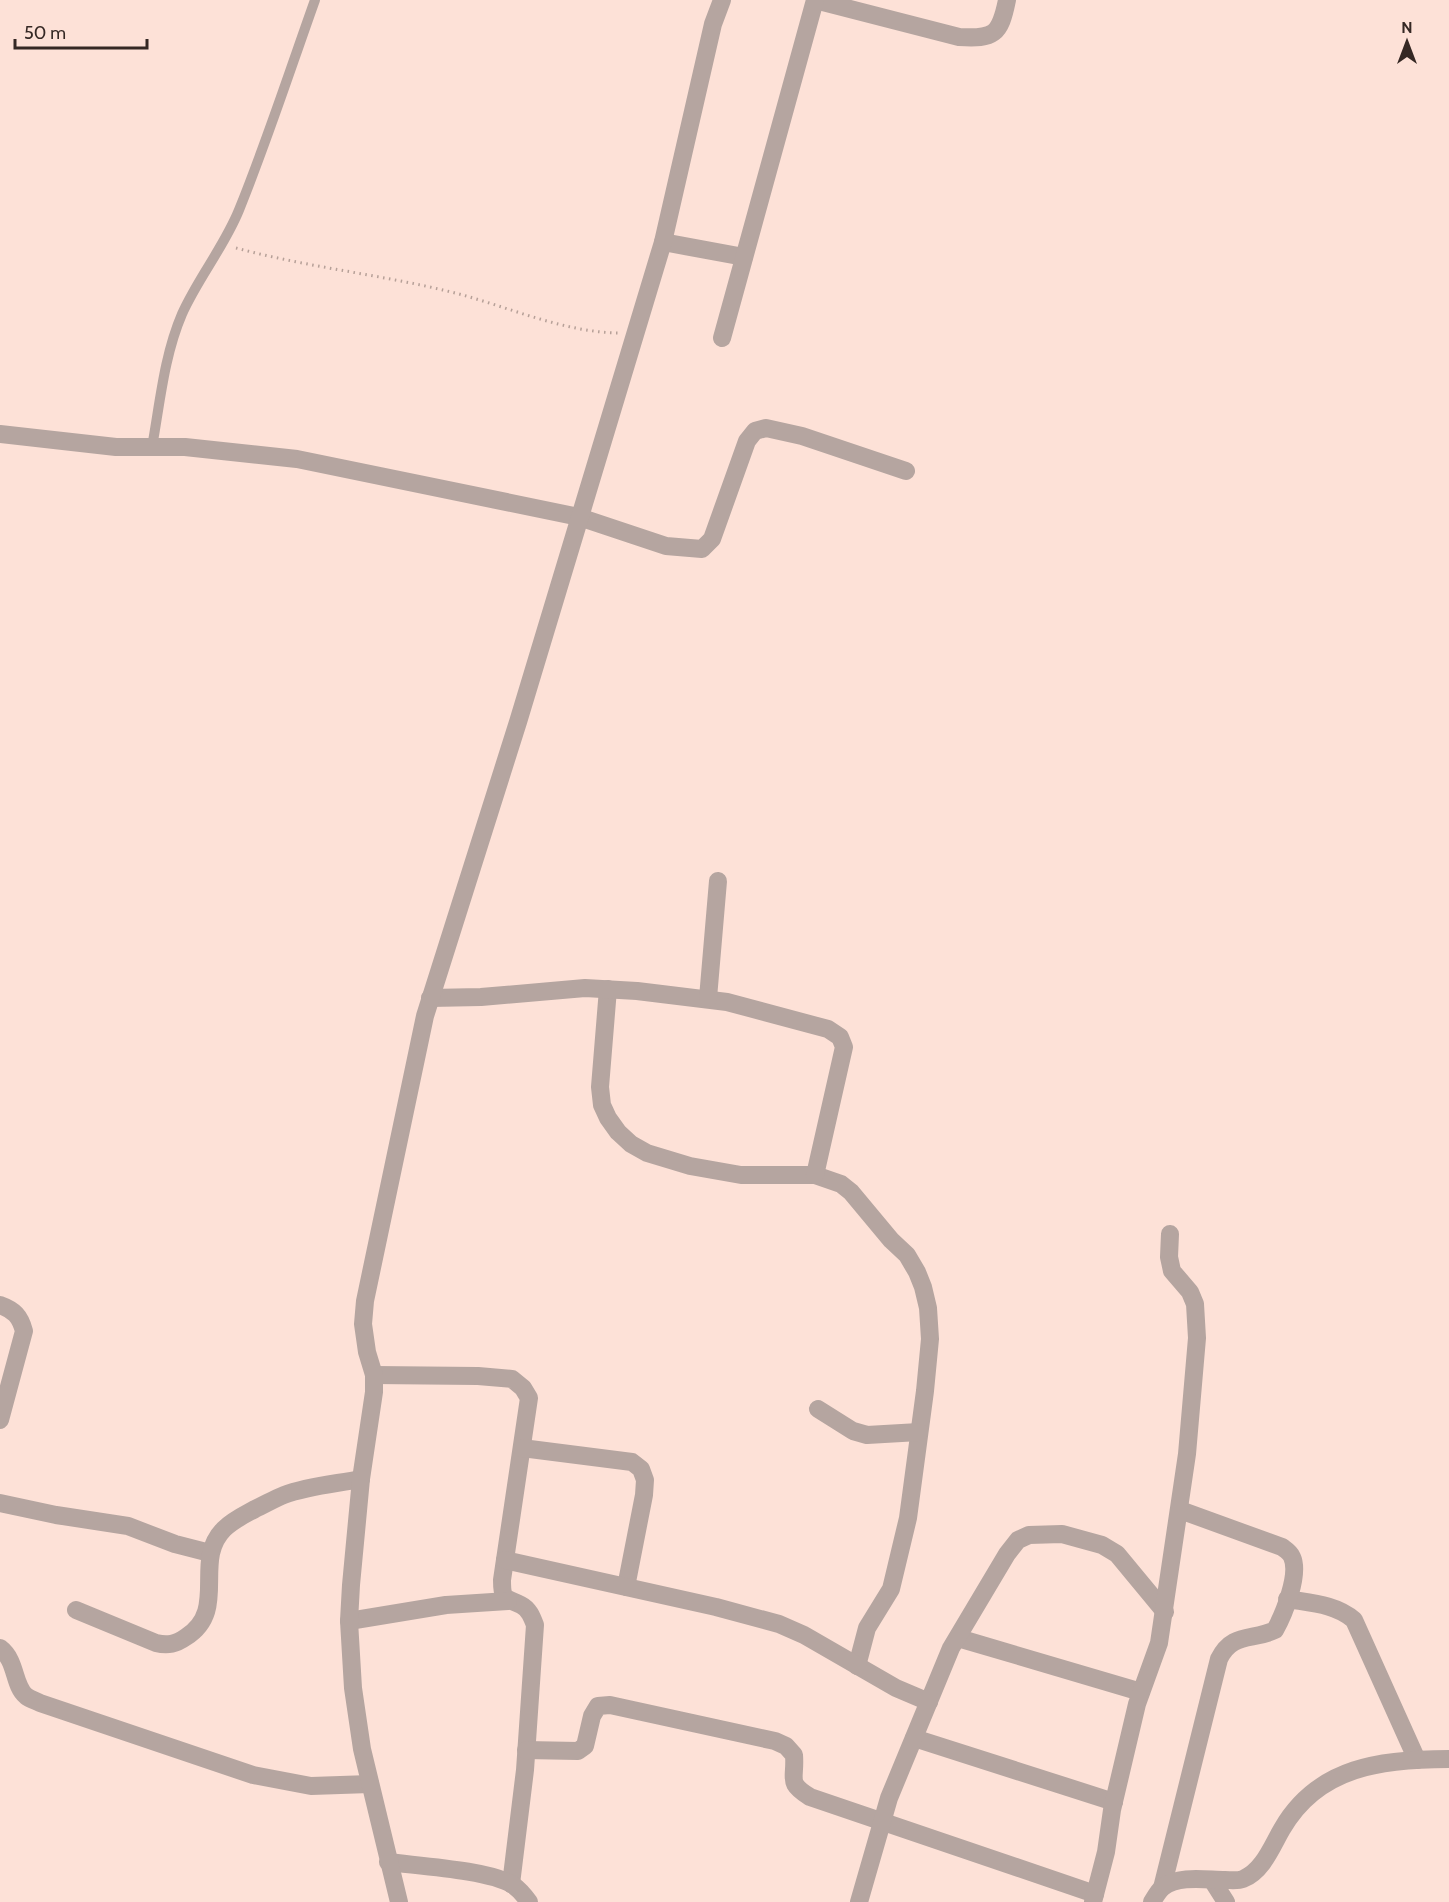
<svg xmlns="http://www.w3.org/2000/svg" width="1449" height="1902" font-family="Cabin,sans-serif">
	<style>
		.lines { fill: none; stroke-linecap: round; stroke-linejoin: round }
		.path { stroke: #b6a098; stroke-width: 3; stroke-dasharray: 1.5 4.5; stroke-linecap: butt }
		.lane { stroke: #b5a5a0; stroke-width: 10 }
		.street { stroke: #b5a5a0; stroke-width: 18 }
	</style>
	<rect width="100%" height="100%" fill="#fde1d7"/>
	<g class="lines">
		<path class="path" d="M236 248C310 268 386 275 459 294 511 308 564 332 618 333"/>
		<path class="lane" d="M152 447C160 403 164 356 182 314 198 278 224 247 239 210 267 141 290 70 315 0"/>
		<g class="street">
			<path d="M815 0 959 37C994 39 1000 35 1007 0"/>
			<polyline points="663,242 744,257"/>
			<polyline points="722,338 815,0"/>
			<polyline points="0,434 116,447 185,447 297,459 579,517 666,546 702,549 712,539 747,441 755,431 766,428 802,436 906,471"/>
			<polyline points="608,989 600,1087 602,1105 608,1118 618,1132 631,1144 647,1153 690,1166 741,1175 815,1175 841,1184 851,1192 891,1240 907,1255 917,1272 923,1287 928,1308 930,1339 925,1391 908,1518 891,1589 867,1628 857,1666"/>
			<polyline points="430,998 481,997 585,988 637,991 727,1002 828,1029 840,1037 844,1047 815,1175"/>
			<polyline points="708,998 718,881"/>
			<path d="M0 1305C14 1310 20 1316 24 1331L0 1420"/>
			<path d="M374 1375 478 1376 512 1379 523 1388 529 1398 502 1580C502 1601 505 1597 521 1605 529 1609 532 1617 535 1625L525 1770 511 1884"/>
			<polyline points="818,1409 853,1431 867,1435 919,1432"/>
			<polyline points="522,1448 632,1462 641,1469 645,1480 644,1495 626,1587"/>
			<polyline points="0,1503 56,1515 128,1526 175,1544 210,1553"/>
			<polyline points="505,1560 716,1607 779,1624 804,1635 896,1688 929,1702"/>
			<path d="M1287 1599C1310 1603 1336 1604 1354 1620L1417 1760"/>
			<path d="M76 1610 156 1643C168 1646 176 1644 186 1637 229 1610 192 1561 224 1529 233 1520 244 1515 255 1509 264 1505 274 1499 284 1495 308 1486 335 1484 361 1479"/>
			<polyline points="349,1621 446,1605 508,1601"/>
			<polyline points="958,1638 1141,1692"/>
			<path d="M0 1648C17 1661 13 1685 26 1696 30 1699 36 1701 40 1703L253 1775 311 1786 370 1784"/>
			<polyline points="914,1738 1114,1802"/>
			<path d="M526 1750 578 1751 585 1746 592 1716 598 1706 610 1705 775 1741 786 1746 794 1755C796 1780 786 1782 810 1797L1095 1894"/>
			<path d="M388 1862C418 1866 489 1870 513 1885 520 1890 524 1895 529 1902"/>
			<polyline points="1212,1880 1226,1902"/>
			<path d="M1162 1888 1219 1659C1232 1632 1252 1641 1275 1630 1284 1614 1300 1574 1292 1557 1290 1552 1286 1550 1282 1547L1180 1510"/>
			<polyline points="399,1902 362,1749 353,1688 349,1621 351,1585 361,1479 374,1392 374,1375 367,1352 363,1324 365,1301 425,1016 518,722 663,242 713,24 722,0"/>
			<polyline points="859,1902 889,1798 951,1648 1007,1554 1018,1540 1029,1535 1062,1534 1102,1545 1117,1554 1165,1612"/>
			<polyline points="1093,1902 1106,1852 1112,1810 1137,1704 1159,1643 1187,1454 1197,1338 1195,1304 1190,1292 1172,1271 1169,1257 1170,1234"/>
			<path d="M1152 1902C1155 1897 1159 1890 1163 1887 1179 1875 1207 1880 1225 1880 1231 1880 1238 1881 1243 1879 1263 1871 1272 1846 1282 1829 1318 1766 1383 1759 1449 1759"/>
		</g>
	</g>
	<g transform="translate(1407 42)" stroke="#fde1d7" stroke-width="4.5" paint-order="stroke">
	<path d="M0-4.5L10 22L0 15L-10 22Z" fill="#352824"/>
	<text y="-9" font-size="16" font-weight="bold" text-anchor="middle" fill="#352824">N</text>
	</g>
	<path d="M15 39v9h132v-9" fill="none" stroke="#352824" stroke-width="3"/>
	<text x="24" y="39" font-size="18" fill="#352824" stroke="#fde1d7" stroke-width="4.5" paint-order="stroke">50 m</text>
</svg>
